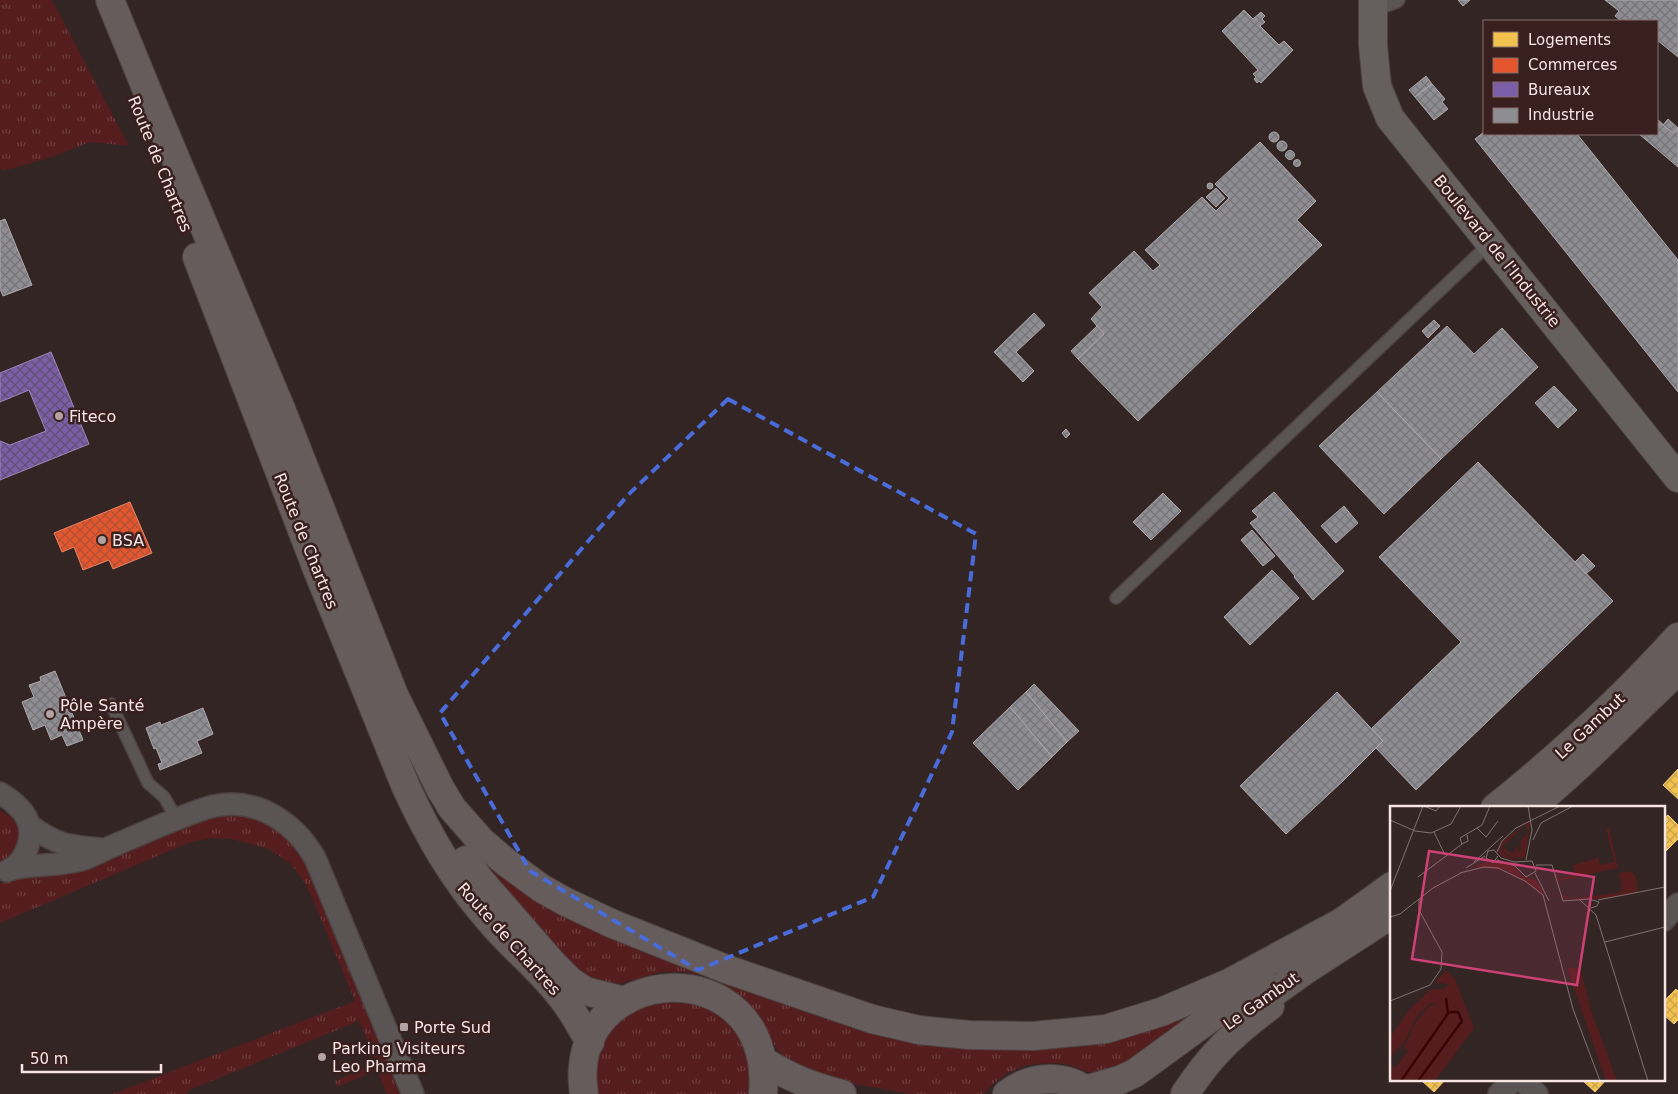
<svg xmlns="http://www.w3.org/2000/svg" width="1678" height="1094" font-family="'DejaVu Sans',sans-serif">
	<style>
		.grass { fill: url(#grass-tufts) }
		.homes { fill: url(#homes-cross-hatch); stroke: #f4cc7b }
		.shops { fill: url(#shops-cross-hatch); stroke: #ea8265 }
		.offices { fill: url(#offices-cross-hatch); stroke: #a086b9 }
		.industry { fill: url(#industry-cross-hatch); stroke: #ada7ab }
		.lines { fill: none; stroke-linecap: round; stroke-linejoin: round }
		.lane-casing { stroke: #4d4141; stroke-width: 14 }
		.street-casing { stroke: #4d4141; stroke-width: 24 }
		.secondary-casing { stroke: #4d4141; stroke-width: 30 }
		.primary-casing { stroke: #4d4141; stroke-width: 30 }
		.lane { stroke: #5a5554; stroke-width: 11 }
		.street { stroke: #5a5554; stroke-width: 21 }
		.secondary { stroke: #655f5e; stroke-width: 28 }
		.primary { stroke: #655c5b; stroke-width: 28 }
		.marked { fill: none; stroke: #496cda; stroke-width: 4; stroke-dasharray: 10 6; stroke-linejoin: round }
		.poi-dot { fill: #b2a2a1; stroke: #391f1e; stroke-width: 2 }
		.labels { text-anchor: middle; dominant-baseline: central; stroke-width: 5; stroke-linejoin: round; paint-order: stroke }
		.street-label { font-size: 16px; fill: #f7e5e4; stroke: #391f1e }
		.poi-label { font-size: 16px; fill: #f7e5e4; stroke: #391f1e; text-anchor: start }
		.inset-river { fill: none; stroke: #380306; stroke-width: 2.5 }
		.inset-road { fill: none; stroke: #817271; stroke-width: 1 }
		.view { fill: #cd4176; fill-opacity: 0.15; stroke: #cd4176; stroke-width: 2.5 }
		.inset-edge { fill: none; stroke: #f7e5e4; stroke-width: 2.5 }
	</style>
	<defs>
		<pattern id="grass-tufts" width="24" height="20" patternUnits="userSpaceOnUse" patternTransform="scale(1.25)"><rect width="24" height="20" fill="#551d1d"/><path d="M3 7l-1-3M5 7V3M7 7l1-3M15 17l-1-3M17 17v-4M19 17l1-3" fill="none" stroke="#6e3e3e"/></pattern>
		<pattern id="homes-cross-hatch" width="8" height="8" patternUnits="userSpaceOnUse" patternTransform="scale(1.25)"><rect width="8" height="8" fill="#f2c14e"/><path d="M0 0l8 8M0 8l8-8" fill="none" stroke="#c8a24c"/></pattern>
		<pattern id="shops-cross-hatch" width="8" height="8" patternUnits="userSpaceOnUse" patternTransform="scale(1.25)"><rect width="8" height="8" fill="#e4572e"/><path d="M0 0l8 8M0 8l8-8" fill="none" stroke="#ae5136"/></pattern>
		<pattern id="offices-cross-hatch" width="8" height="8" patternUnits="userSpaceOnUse" patternTransform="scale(1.25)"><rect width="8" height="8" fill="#7b5ea7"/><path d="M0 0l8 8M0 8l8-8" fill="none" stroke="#605071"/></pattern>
		<pattern id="industry-cross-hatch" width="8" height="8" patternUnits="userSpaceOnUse" patternTransform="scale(1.25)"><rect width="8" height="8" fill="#8d8d92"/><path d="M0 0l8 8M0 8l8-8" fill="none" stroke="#767477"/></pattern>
	</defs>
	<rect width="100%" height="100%" fill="#332524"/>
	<g class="grass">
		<polygon points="0,0 52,0 129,146 90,142 52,157 2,171 0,167"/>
		<path d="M0 810 19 823C19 847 19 850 0 865Z"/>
		<polygon points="230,813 251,816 274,826 298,847 313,875 400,1094 387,1094 377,1070 337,1087 335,1081 377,1063 359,1021 187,1091 188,1094 112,1094 355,1001 313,900 305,883 291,864 269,849 231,839 210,838 188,843 0,923 0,884 19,876 205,818"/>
		<polygon points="462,843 470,846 507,871 921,1039 1205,1005 1132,1068 1096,1075 1070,1065 1057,1063 1034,1064 1024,1066 1006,1074 993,1084 983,1094 910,1094 832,1080 787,1061 776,1048 756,1013 744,1000 732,989 704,976 687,972 662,972 611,986 592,985 477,864"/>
		<polygon points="684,998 721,1013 746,1043 752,1094 595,1094 593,1074 604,1036 633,1008"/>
	</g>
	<g class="homes">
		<polygon points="1678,769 1678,799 1663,785"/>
		<polygon points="1668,815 1678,825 1678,839 1664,853 1664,818"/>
		<polygon points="1676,989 1678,991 1678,1020 1674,1024 1664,1015 1664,1001"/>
		<polygon points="1421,1080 1445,1080 1434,1092"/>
		<polygon points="1582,1080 1606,1080 1595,1092"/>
	</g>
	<polygon class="shops" points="130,502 152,553 113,569 109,560 83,570 74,547 62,552 54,533"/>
	<polygon class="offices" points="51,352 89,444 0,480 0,441 10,445 46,431 29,390 0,402 0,373"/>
	<g class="industry">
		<polygon points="1458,0 1470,0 1463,6"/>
		<polygon points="1605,0 1678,0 1678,57 1657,40 1657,21 1621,21 1615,16 1619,11"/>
		<polygon points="1244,10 1253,19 1261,12 1265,16 1262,19 1265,22 1260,26 1279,45 1284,41 1293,50 1261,83 1259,81 1257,83 1254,79 1256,77 1253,74 1258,70 1222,31"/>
		<polygon points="1426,76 1432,84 1415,97 1409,90"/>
		<polygon points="1432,84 1445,99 1442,102 1448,109 1434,120 1415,97"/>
		<polygon points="1657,119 1673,133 1678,128 1678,167 1639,134 1657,134"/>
		<polygon points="1668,119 1678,128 1673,133 1663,125"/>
		<polygon points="1484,132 1484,134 1577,134 1678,260 1678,392 1475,139"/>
		<circle cx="1274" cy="137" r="5"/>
		<circle cx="1282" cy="146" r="5"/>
		<polygon points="1260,142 1316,201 1297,220 1322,245 1138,421 1078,359 1104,334 1091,319 1102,307 1089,293 1134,251 1153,271 1160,265 1145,250 1202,197 1216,211 1229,198 1215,184"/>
		<circle cx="1290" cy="155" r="4.5"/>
		<circle cx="1297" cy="163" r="3.5"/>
		<circle cx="1210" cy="186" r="3"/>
		<polygon points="1216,188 1225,198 1216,207 1206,197"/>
		<polygon points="5,219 32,285 3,296 0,289 0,221"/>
		<polygon points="1034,313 1045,325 1016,352 1034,371 1023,382 994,352"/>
		<polygon points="1434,320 1440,326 1428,338 1422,331"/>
		<polygon points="1097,326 1104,334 1078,359 1071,351"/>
		<polygon points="1447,326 1474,354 1502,328 1538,367 1441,459 1377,392"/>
		<polygon points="1554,386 1577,410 1558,428 1535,403"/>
		<polygon points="1377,392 1441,459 1384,514 1319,446"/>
		<polygon points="1066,429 1070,434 1066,438 1062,433"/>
		<polygon points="1478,462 1613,601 1416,790 1376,748 1383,741 1371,729 1461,642 1379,557"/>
		<polygon points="1274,492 1344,571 1313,600 1294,577 1295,576 1250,523 1258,517 1252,511"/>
		<polygon points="1163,493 1181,511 1151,540 1133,522"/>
		<polygon points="1344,506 1358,523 1336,543 1321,526"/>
		<polygon points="1252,530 1275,556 1263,566 1241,540"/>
		<polygon points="1583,554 1595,566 1586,574 1575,562"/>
		<polygon points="1272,570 1299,598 1250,645 1224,617"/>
		<polygon points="55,671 83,740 67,746 62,735 51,740 45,725 33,730 22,702 34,697 29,685 41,681 40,677"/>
		<polygon points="1034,684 1079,731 1067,742 1026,692"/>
		<polygon points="1026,692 1067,742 1052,757 1010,707"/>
		<polygon points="1337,692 1383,741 1343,781 1286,834 1240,786"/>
		<polygon points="1010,707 1052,757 1018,790 973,743"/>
		<polygon points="203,708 213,734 197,741 202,753 160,770 158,764 162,763 156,748 154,749 146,728 160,722 161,725"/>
	</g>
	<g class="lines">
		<defs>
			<g id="lane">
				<polyline points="1373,11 1397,2 1399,0"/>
				<polyline points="1116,598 1490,243"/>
				<polyline points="111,704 148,783 164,797 177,819"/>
			</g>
			<g id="street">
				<path d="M0 793C10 799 20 806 26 817 36 835 26 863 7 871"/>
				<path d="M29 825C57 845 67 846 101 849"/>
				<path d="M12 869C36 863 61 867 84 859 92 856 100 852 108 848 127 840 145 832 164 824 180 818 197 810 214 806 257 797 294 822 315 858L413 1094"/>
				<polyline points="1664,920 1678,904"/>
				<polyline points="1521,1080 1537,1094"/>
				<polyline points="1499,1094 1514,1080"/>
			</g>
			<polyline id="secondary" points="1373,0 1373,45 1377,86 1390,118 1678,478"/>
			<g id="primary">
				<polyline points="110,0 153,105 281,409 394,695 440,788 452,808 481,841 507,863 541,888 566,902 613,924 726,969 872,1019 919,1030 969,1035 1033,1036 1106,1029 1161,1012 1229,983 1342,922"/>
				<path d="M197 257 317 569 406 787C429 837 454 880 491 922 515 950 545 973 566 1003 575 1015 582 1029 590 1042"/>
				<path d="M1495 808C1561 755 1622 699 1678 637"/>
				<path d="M1530 808C1580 768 1624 721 1671 677L1678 668"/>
				<polyline points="466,860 480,880 553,964 570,981 585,991 625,1001"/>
				<polyline points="1328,932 1392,886"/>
				<polyline points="1248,1011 1304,971 1392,914"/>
				<path d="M763 1061C791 1078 810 1086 842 1094"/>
				<polyline points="1085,1090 1120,1080 1135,1073 1261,981"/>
				<path d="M584 1094C563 960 775 945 763 1094"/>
				<path d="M1007 1094C1032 1075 1066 1073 1091 1094"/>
				<path d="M1185 1094C1211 1054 1233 1034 1270 1006"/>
			</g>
		</defs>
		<use href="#lane" class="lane-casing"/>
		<use href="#street" class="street-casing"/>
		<use href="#secondary" class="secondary-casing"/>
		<use href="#primary" class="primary-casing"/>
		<use href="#lane" class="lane"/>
		<use href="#street" class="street"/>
		<use href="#secondary" class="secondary"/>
		<use href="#primary" class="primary"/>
	</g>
	<path class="marked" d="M728 399 976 534 952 732 873 897 698 970 530 871 440 713 628 495Z"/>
	<g class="poi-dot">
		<circle cx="59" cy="416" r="5"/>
		<circle cx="102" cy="540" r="5"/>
		<circle cx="50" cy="714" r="5"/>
		<rect x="399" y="1022" width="10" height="10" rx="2.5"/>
		<circle cx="322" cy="1057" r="5"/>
	</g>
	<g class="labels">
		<g class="street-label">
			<text transform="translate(160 164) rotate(68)">Route de Chartres</text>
			<text transform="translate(1497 251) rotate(51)">Boulevard de l'Industrie</text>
			<text transform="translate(306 541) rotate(68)">Route de Chartres</text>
			<text transform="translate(1590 726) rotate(-43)">Le Gambut</text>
			<text transform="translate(509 939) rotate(48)">Route de Chartres</text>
			<text transform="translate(1261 1001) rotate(-35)">Le Gambut</text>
		</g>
		<g class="poi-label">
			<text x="69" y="416">Fiteco</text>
			<text x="112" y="540">BSA</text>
			<text x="60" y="705">Pôle Santé<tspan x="60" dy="18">Ampère</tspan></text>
			<text x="414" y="1027">Porte Sud</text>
			<text x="332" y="1048">Parking Visiteurs<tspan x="332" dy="18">Leo Pharma</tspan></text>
		</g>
	</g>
	<g transform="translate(1390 806)">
		<rect width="275" height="275" fill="#332524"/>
		<path d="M140 15 135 52 120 51 114 46 113 41 122 48 131 37 127 46 131 45V34L138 26 136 18 111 42 115 49 130 55 112 51 108 45 113 35ZM219 21 228 62 168 75 171 88 180 93 232 86 229 67 241 65 246 71 248 86 216 93H173L171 90 164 63 167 68 171 67 167 69 168 73 185 69 183 59 208 52 210 59 224 56 216 22ZM95 56H108L126 62 131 70 146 74 155 89 116 64 84 61ZM177 162H190L202 207 227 275H216ZM65 173 84 222 45 275H0V259L5 262 18 245 14 242 7 250 19 232 23 220 39 200 46 198 40 197 25 213 16 234 0 251V231L19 204 41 183H54Z" fill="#551d1d"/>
		<path d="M56 164 65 173 61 179 45 176Z" fill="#551d1d"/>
		<path class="inset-river" d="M56 192 58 208M11 275 59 206H68L72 215M28 275 72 215"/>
		<path class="inset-road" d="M34 0 46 5 50 0M0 14 25 25 41 27 61 18 71 0M87 22 96 31 108 15M44 26 55 49M77 29 78 35 72 38 70 32 92 19 100 0M143 34 151 17 183 0M107 46 112 35 126 22 170 0M107 54 125 60 136 71 146 65 142 55 124 56 111 52 104 44 98 45 96 52 103 57 108 50M136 54 142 24 138 0M84 56 113 30M146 59H162L173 95 199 93M76 62 95 50M70 67 94 61 108 62 135 75 153 89 183 203 210 275M145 67 159 95M28 71 72 38M0 85 33 0M199 93 209 96 207 100 201 102M190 94 206 109 258 275M208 94 275 81M0 111 10 108 43 82 71 67M215 136 275 121M0 195 40 179 51 163 52 146 29 104V93"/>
		<path class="view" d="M39 45 204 71 187 179 22 153Z"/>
		<rect width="275" height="275" class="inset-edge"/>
	</g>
	<rect x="1483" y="20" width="175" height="115" fill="#391f1e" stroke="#856e6d"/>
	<rect x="1493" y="32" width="25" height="15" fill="#f2c14e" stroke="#856e6d"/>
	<text x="1528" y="45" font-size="15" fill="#f7e5e4">Logements</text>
	<rect x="1493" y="58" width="25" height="15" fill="#e4572e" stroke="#856e6d"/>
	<text x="1528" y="70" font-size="15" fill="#f7e5e4">Commerces</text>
	<rect x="1493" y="82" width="25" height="15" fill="#7b5ea7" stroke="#856e6d"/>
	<text x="1528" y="95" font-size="15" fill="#f7e5e4">Bureaux</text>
	<rect x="1493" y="108" width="25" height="15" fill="#8d8d92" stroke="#856e6d"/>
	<text x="1528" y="120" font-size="15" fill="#f7e5e4">Industrie</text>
	<path d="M22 1064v8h139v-8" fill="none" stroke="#f7e5e4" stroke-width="2.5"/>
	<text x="30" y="1064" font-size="15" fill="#f7e5e4" stroke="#391f1e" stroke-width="4" paint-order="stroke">50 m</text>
</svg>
